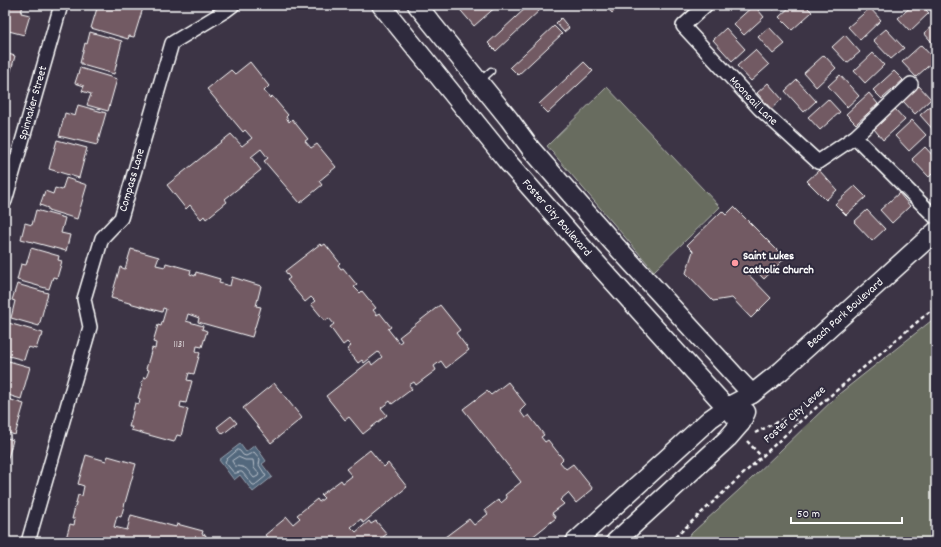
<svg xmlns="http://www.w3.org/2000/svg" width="941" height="547" font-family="Dekko,sans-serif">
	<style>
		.green { fill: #676c5f; stroke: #b3b6af }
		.water { fill: #52677d; stroke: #97a4b1 }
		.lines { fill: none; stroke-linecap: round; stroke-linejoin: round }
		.shore { stroke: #bac2cb; stroke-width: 1 }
		.building { fill: #725a64; stroke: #fff }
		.service-casing { stroke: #fff; stroke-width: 9 }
		.minor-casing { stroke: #fff; stroke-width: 16 }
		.secondary-casing { stroke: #fff; stroke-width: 21 }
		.path { stroke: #fff; stroke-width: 2.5; stroke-dasharray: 4 3; stroke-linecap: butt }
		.service { stroke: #2f2a3d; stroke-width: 6 }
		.minor { stroke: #2f2a3d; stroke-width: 13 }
		.secondary { stroke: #2f2a3d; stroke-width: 18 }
		.poi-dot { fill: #ff9aa2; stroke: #2f2a3d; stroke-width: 1.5 }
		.labels { text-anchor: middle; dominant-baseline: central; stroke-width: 4; stroke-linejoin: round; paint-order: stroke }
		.number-label { font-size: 10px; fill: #dcd6d8 }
		.street-label { font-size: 12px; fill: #fff; stroke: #2f2a3d }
		.poi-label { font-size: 12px; font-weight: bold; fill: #fff; stroke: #2f2a3d; text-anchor: start }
	</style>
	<rect width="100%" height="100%" fill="#3c3445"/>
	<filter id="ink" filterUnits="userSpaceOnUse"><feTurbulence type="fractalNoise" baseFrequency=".025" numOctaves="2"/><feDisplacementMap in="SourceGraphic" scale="8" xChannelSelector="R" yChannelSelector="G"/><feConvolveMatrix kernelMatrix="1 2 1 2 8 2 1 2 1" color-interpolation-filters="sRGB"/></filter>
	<g filter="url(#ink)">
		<g class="green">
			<polygon points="607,87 720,207 654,271 547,146"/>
			<polygon points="936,317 936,542 682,542 751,479 839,394"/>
		</g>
		<polygon class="water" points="240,444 246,452 255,445 266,461 262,464 272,477 253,492 240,475 234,480 219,460"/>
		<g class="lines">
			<g class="shore">
				<path d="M238 450 240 451 243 455 246 456 254 452 260 459 259 465 266 476 255 485H253L242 472C239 471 237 474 234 473L225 462 226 460Z"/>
				<path d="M238 457 245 460H253L254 468 259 474 258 476 254 478C246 469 248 467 235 466L232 461Z"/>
			</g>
		</g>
		<g class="building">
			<polygon points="5,5 23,5 21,13 30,15 24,35 5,30"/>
			<polygon points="98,5 103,7 104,5 132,5 143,8 134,37 129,36 128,39 91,28"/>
			<polygon points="456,5 498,5 474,26"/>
			<polygon points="529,5 536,5 541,9 496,51 488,43"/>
			<polygon points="605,5 621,5 612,13"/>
			<polygon points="754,5 764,17 744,35 733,24"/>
			<polygon points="769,5 779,5 773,10"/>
			<polygon points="792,5 805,5 812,12 792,30 779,17"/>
			<polygon points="913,5 921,5 929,13 910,31 898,18"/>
			<polygon points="870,8 881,20 860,40 848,27"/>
			<polygon points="561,18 569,28 564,32 556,23"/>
			<polygon points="936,22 936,47 924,33"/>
			<polygon points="554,26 562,34 518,75 510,67"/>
			<polygon points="769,27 785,44 773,54 758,37"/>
			<polygon points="726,28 745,49 732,61 713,40"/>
			<polygon points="886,29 904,48 891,59 873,40"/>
			<polygon points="90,32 122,41 114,74 82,65 82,63 80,63 85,43 87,44"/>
			<polygon points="845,35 860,52 847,63 832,47"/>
			<polygon points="921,45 935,60 916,77 902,62"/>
			<polygon points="755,50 769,65 751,81 737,66"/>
			<polygon points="5,53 15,56 5,92"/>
			<polygon points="873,53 884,65 865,83 854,71"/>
			<polygon points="824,55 836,68 816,87 804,73"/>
			<polygon points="250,62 269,86 264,91 270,98 272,96 288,115 286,117 289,122 292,119 308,139 305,141 311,148 317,144 336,167 319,181 322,185 300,203 264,161 268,158 261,149 251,157 261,170 225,199 227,202 206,219 204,216 201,219 190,205 186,209 167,185 231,134 242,146 252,138 245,130 243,132 207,89 231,70 235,74"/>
			<polygon points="584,62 593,71 548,113 539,104"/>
			<polygon points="80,68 117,79 108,111 87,105 91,94 82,91 84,86 75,83"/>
			<polygon points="894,71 903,80 882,99 873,90"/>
			<polygon points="840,75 859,96 847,107 828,86"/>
			<polygon points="797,80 816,101 804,112 785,91"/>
			<polygon points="768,83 782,99 771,109 757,93"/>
			<polygon points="919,86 931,99 915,114 903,101"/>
			<polygon points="869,93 878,104 856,124 846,114"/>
			<polygon points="828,99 840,112 820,130 808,117"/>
			<polygon points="934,103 936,105 936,133 920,115"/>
			<polygon points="78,105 106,113 97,145 59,136 65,113 75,116"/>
			<polygon points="895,109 905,120 883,140 874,129"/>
			<polygon points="912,120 926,135 909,151 895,136"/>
			<polygon points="57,140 87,148 79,178 49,169"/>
			<polygon points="925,147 936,159 936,170 929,177 912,159"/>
			<polygon points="819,170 837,190 826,200 807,181"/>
			<polygon points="66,178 87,185 77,219 48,210 48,208 40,205 45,191 53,194 55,188 62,190"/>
			<polygon points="855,186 866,197 846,215 835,204"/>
			<polygon points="899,193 910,206 892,223 880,210"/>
			<polygon points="734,207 785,258 764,279 752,267 747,273 771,298 751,318 732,298 713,301 686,273 693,251 687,245 722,211 726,215"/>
			<polygon points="36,210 65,218 61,233 70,235 66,251 21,239 25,223 32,225"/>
			<polygon points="867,210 885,229 872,241 854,222"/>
			<polygon points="320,244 322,246 325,244 340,263 338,265 341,269 343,268 357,285 354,287 360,293 362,291 376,308 373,310 377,315 380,313 391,327 388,329 399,343 402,341 399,337 440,305 460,330 456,333 469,350 446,368 441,361 434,366 436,370 416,385 414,382 409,385 412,389 392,404 390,401 381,408 387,415 363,434 349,417 345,420 326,396 370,361 372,365 382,357 378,352 364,363 362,360 358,363 347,349 351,346 347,342 343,345 330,327 334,324 329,318 325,321 311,304 315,301 311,297 305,302 287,280 290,278 285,271"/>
			<polygon points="31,248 59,256 58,260 62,261 57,278 53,277 49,289 17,280 21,264 26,265"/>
			<polygon points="131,249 159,257 156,265 165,267 166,263 191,270 190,274 195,276 196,272 220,279 219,283 230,286 232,277 261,286 256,306 261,307 252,337 198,322 199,318 188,314 186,321 203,326 202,329 207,331 202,347 197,346 196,351 200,353 194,374 189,373 187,380 192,381 186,403 181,402 180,407 188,409 181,436 177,435 174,442 131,430 132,427 129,427 135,403 139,404 140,399 138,398 144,377 146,378 149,370 146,369 152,348 155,349 156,343 153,342 158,325 161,326 166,309 163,308 162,312 111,298 120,267 125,269"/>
			<polygon points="17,284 48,293 39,326 11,318 15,301 12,300"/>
			<polygon points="5,322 43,333 42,337 40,337 36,349 28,347 24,360 5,355"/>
			<polygon points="5,360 30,367 21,399 5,394"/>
			<polygon points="508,382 526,405 520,411 525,418 529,415 544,435 541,437 545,442 548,440 563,459 560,462 566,469 573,464 593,489 576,503 568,493 560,500 564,504 552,513 556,518 526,542 449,542 445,537 469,519 474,525 488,514 485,510 498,500 501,503 507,498 505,495 521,482 463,409 487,391 491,395"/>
			<polygon points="274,383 302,418 271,443 243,408"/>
			<polygon points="5,398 24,404 15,435 5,432"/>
			<polygon points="231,416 237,423 223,434 217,427"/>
			<polygon points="5,437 13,440 5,469"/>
			<polygon points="370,450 384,467 388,463 407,487 363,523 361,519 351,527 356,532 369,521 371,524 376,521 387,534 383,537 386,542 390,538 393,542 335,542 334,541 333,542 271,542 265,535 287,517 293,524 300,518 297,515 317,499 319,502 324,498 321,495 341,480 343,483 352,476 346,469"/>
			<polygon points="86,455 106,461 108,456 136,464 121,517 117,516 114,527 127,530 131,515 176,527 177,524 203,531 202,534 206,535 204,542 116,542 110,541 110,542 65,542 70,524 74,525 75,519 72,519 78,495 82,496 84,486 78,484"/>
		</g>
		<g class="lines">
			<defs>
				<polyline id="service" points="480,81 491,71"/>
				<g id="minor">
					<path id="s1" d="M706 5 683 26 760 109 818 162 855 137 911 84"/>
					<polyline points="855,137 936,218"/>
					<path id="s2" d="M5 201 61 5"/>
					<path id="s3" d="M28 542 90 327 84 299 102 238 121 218 172 43 225 11 233 5"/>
				</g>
				<g id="secondary">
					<path id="s4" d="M381 5 506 160 591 257 717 397 741 423"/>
					<polyline points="417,5 509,119 531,149 615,245 736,377 752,394"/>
					<path id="s5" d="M575 542 710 419 727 407 752 394 781 371 871 290 936 231"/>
					<polyline points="615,542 728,438 741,423 746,412"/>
				</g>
			</defs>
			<use href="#service" class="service-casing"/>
			<use href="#minor" class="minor-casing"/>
			<use href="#secondary" class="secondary-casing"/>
			<g class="path">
				<polyline points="755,433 783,419 792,417 796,420 797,424"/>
				<polyline points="747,441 761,456"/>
				<polyline points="670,542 797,424 936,306"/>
			</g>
			<use href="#service" class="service"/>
			<use href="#minor" class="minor"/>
			<use href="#secondary" class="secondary"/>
		</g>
	</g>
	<circle class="poi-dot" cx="735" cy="263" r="4"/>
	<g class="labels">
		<g class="number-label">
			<text x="179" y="345">1131</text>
		</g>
		<g class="street-label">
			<text stroke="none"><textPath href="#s1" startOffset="134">Moonsail Lane</textPath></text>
			<text stroke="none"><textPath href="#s2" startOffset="102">Spinnaker Street</textPath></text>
			<text stroke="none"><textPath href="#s3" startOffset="383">Compass Lane</textPath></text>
			<text stroke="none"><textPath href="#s4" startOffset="276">Foster City Boulevard</textPath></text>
			<text stroke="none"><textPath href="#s5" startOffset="355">Beach Park Boulevard</textPath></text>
			<text transform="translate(795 415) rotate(-42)">Foster City Levee</text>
		</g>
		<g class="poi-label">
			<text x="743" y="256">Saint Lukes<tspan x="743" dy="14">Catholic Church</tspan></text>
		</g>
	</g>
	<rect width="941" height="547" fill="none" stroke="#2f2a3d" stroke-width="20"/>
	<rect x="10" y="10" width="921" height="527" fill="none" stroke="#fff" stroke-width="1.5" filter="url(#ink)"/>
	<path d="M791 517v6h111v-6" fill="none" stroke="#ffffff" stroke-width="2"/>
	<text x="797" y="517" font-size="12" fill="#ffffff" stroke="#2f2a3d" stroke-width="3" paint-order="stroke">50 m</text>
</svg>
